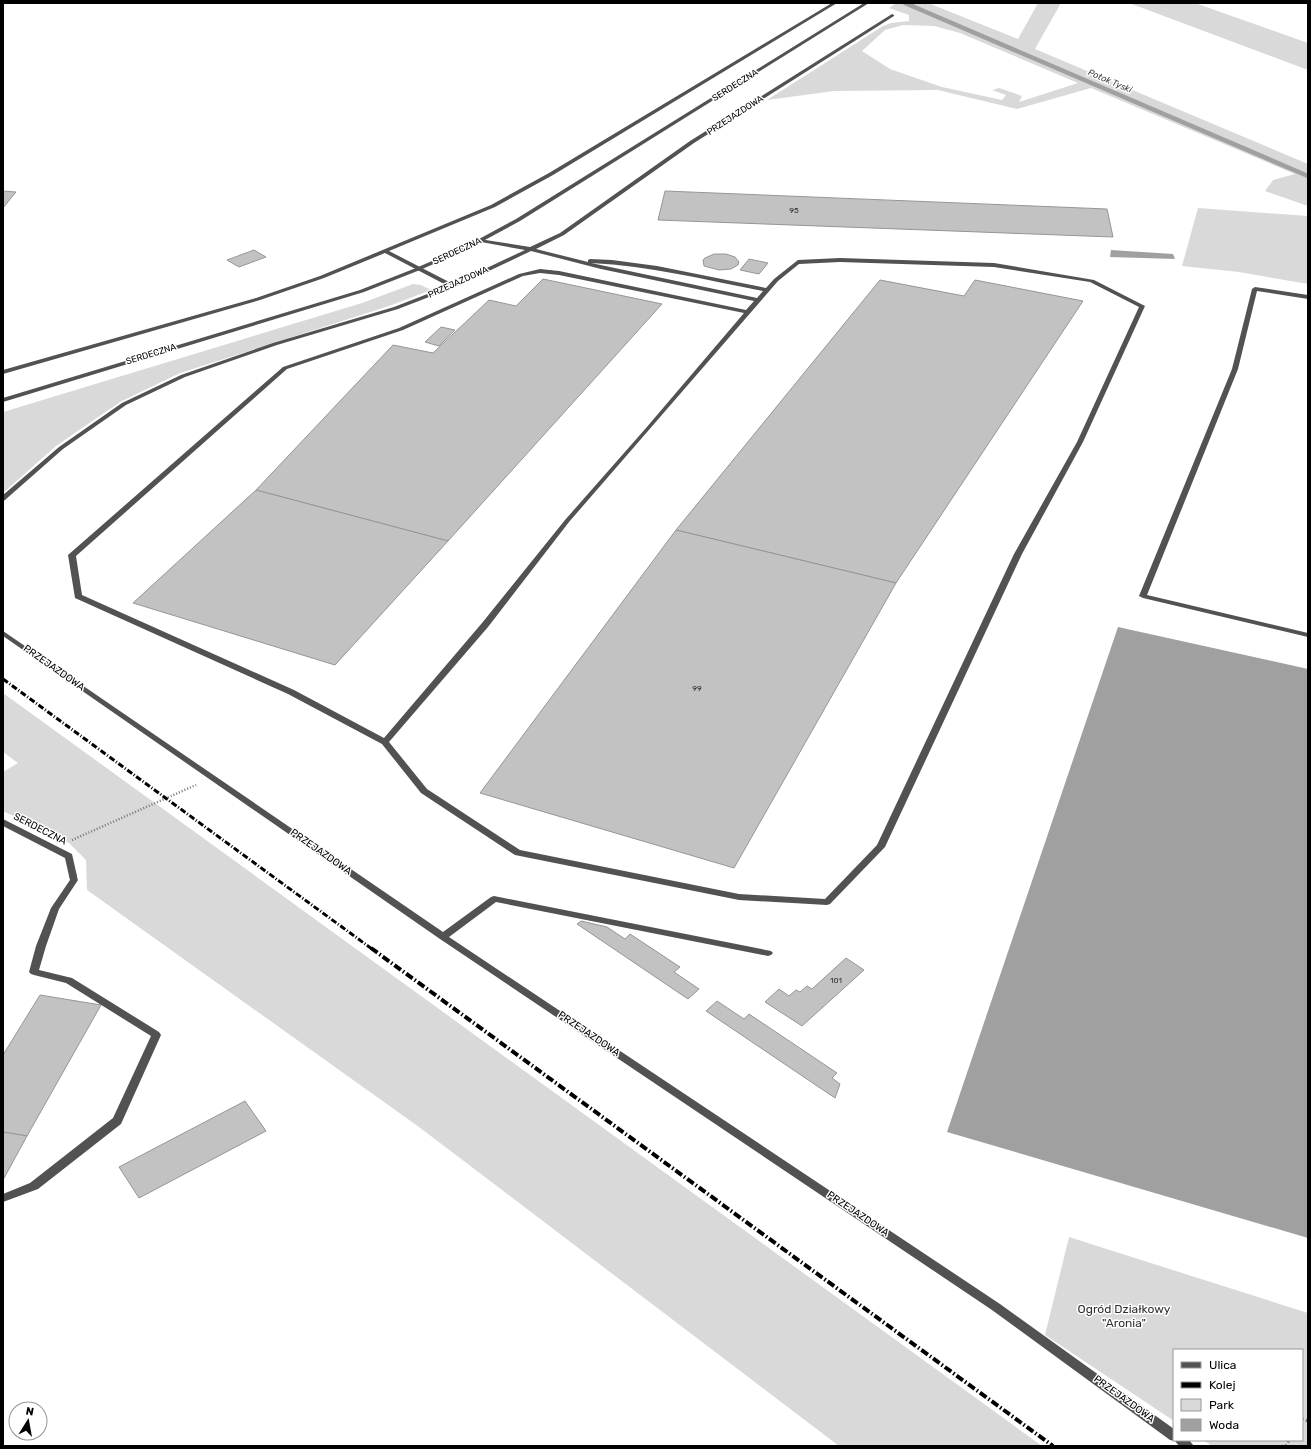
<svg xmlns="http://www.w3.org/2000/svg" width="1311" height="1449" font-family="Rubik,sans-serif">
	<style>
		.green { fill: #d9d9d9; fill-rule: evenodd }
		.water { fill: #a0a0a0 }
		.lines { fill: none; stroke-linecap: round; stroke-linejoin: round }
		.stream { stroke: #a0a0a0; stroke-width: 4.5 }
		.building { fill: #c2c2c2; stroke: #969696 }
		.path-far1 { stroke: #747474; stroke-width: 2.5; stroke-dasharray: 1 2; stroke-linecap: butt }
		.path { stroke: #747474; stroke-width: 3; stroke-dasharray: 1.5 2.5; stroke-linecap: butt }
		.service { fill: #525252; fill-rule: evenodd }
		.minor { fill: #525252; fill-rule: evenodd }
		.tertiary { fill: #525252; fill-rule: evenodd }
		.rail-far1 { stroke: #000; stroke-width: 3; stroke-dasharray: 6 2 1 2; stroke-linecap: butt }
		.rail { stroke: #000; stroke-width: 4; stroke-dasharray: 8 2.5 1.5 2.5; stroke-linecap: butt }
		.labels { text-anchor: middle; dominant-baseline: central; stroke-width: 3; stroke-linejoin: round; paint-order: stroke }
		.number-label { font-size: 8px; fill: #303030 }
		.far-water-label { font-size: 9px; font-style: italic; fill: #414141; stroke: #fff }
		.far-street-label { font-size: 9px; fill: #000; stroke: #fff }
		.street-label { font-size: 10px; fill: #000; stroke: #fff }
		.near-park-label { font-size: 12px; fill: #303030; stroke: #fff }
	</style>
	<rect width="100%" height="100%" fill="#fff"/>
	<g class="green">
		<path d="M896 3H928L1018 39 1038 3H1061L1035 49 1308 164V206L1265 191 1273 180 1295 174 1091 88 1017 109 938 90 834 91 767 100 883 26 891 23 909 21V15L889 8ZM903 25 934 26 960 33 1078 83 1019 102 1022 96 999 88 992 90 1006 95 1002 100 942 87 890 69 862 51 885 30Z"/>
		<polygon points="1129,3 1195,3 1308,43 1308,70"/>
		<polygon points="1198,208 1308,216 1308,284 1239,272 1182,266"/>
		<polygon points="413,284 421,285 431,290 389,306 180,373 120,402 56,446 3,493 3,412 362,303"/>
		<polygon points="3,693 1042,1446 839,1446 419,1127 87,890 86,860 69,843 3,811 3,772 18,763 3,752"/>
		<polygon points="1069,1237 1308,1313 1308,1446 1212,1446 1203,1440 1302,1440 1302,1350 1174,1350 1174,1421 1045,1335"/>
	</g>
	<g class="water">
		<polygon points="1111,250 1173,254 1175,259 1110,257"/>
		<polygon points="1118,627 1308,669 1308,1238 947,1132"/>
	</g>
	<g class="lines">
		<polyline class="stream" points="905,3 1308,176"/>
	</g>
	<g class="building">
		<polygon points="3,191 16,192 3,208"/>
		<polygon points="665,191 1107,209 1113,237 658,220"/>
		<polygon points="254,250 266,257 239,267 227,260"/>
		<polygon points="714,254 726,254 735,257 739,262 738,265 731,269 719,270 704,266 703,260 705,258"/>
		<polygon points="749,259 768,263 759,274 740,270"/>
		<polygon points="543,279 662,304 448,541 256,490 393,345 433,353 489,300 516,306"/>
		<polygon points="880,280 964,296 975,280 1083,301 896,583 676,530"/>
		<polygon points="441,327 455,330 439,346 425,342"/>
		<polygon points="256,490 448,541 335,665 133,603"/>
		<polygon points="676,530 896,583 734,868 480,793"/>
		<polygon points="581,921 607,927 625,939 630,934 680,967 674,972 699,989 688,999 577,924"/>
		<polygon points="846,958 864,970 802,1026 765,1002 779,989 789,996 796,990 800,992 807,986 812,989"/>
		<polygon points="40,995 101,1005 27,1136 3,1132 3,1055"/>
		<polygon points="717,1001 744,1019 749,1014 837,1073 832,1078 840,1084 835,1098 706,1011"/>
		<polygon points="245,1101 266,1131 139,1198 119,1167"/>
		<polygon points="3,1132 27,1136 3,1180"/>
	</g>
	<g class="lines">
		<polyline class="path-far1" points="72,840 196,785"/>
		<g class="path">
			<polyline points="1302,1419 1308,1421"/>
			<polyline points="1286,1446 1289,1440"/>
		</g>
		<g class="service">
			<path d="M832 3H837L553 175 495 207 389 251 453 284 525 250 481 242 478 240 479 239 530 247 560 233 690 141 892 14 894 15V16L694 143 564 235 536 249 588 262V260L590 259 612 260 657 266 766 288 774 279 798 260 840 258 994 263 1094 280 1145 306 1083 442 1022 554 885 847 830 904 827 905 739 900 515 855 421 793 382 744 288 694 75 598 68 555 283 367 399 328 519 274 540 269 559 271 746 310 754 301 601 269 531 251 455 287 398 309 277 345 185 377 126 405 63 449 5 500 3 501V495L59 447 122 403 181 375 273 343 394 307 448 286 385 253 324 278 260 300 3 374V370L256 298 320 276 491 205 549 173ZM840 262 994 267 1090 282 1139 307 1077 442 1014 554 877 845 825 899 739 894 520 850 427 789 389 742 488 627 569 522 778 281 799 264ZM591 263C650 266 706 280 763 291L757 298ZM540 273 559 275 744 313 646 428 565 520 482 623 384 738 294 690 82 595 76 556 287 369 403 330 523 276Z"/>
			<polygon points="1255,287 1308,295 1308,299 1257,291 1238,369 1147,595 1308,633 1308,637 1143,598 1139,596 1232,369 1252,289"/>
			<polygon points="3,631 443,932 491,897 494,896 771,951 773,953 771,955 768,956 496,902 449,937 1000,1304 1174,1429 1174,1440 1189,1440 1194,1446 1179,1446 1175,1441 1170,1440 992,1310 440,939 3,636"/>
			<polygon points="73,873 76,874 78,880 59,909 46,946 39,970 72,978 159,1032 161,1035 121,1124 38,1189 3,1202 3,1194 30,1183 113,1118 151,1036 66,983 34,975 31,974 29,972 36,946 51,908 70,880 69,876 70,874"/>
		</g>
		<polygon class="minor" points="3,819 72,854 77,876 76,878 70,878 69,876 65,858 3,826"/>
		<polygon class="tertiary" points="864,3 869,3 520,221 470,248 420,270 364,292 3,402 3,398 360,290 416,268 466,246 516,219"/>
		<polyline class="rail-far1" points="3,679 372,949"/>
		<polyline class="rail" points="371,948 1053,1446"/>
	</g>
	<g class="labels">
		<g class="number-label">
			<text x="794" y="210">95</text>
			<text x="697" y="688">99</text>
			<text x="836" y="980">101</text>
		</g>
		<g class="far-water-label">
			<text transform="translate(1110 81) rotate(23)">Potok Tyski</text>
		</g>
		<g class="far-street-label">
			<text transform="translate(735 85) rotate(-32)">SERDECZNA</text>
			<text transform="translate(735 115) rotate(-33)">PRZEJAZDOWA</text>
			<text transform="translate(457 251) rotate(-25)">SERDECZNA</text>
			<text transform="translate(458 282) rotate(-24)">PRZEJAZDOWA</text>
			<text transform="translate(151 354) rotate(-17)">SERDECZNA</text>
		</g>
		<g class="street-label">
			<text transform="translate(54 668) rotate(35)">PRZEJAZDOWA</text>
			<text transform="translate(40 829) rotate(27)">SERDECZNA</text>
			<text transform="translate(321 852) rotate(35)">PRZEJAZDOWA</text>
			<text transform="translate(589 1034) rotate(34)">PRZEJAZDOWA</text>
			<text transform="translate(858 1214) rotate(34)">PRZEJAZDOWA</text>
			<text transform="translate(1124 1399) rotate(36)">PRZEJAZDOWA</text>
		</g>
		<g class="near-park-label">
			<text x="1124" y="1309">Ogród Działkowy<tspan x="1124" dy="14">"Aronia"</tspan></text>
		</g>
	</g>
	<rect width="1311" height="1449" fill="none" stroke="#000000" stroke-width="8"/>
	<rect x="1173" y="1349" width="130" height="92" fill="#ffffff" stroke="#999999"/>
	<rect x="1181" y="1362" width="20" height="6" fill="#525252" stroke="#999999"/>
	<text x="1209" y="1369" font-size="12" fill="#000000">Ulica</text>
	<rect x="1181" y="1382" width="20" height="6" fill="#000000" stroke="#999999"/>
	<text x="1209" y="1389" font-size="12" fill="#000000">Kolej</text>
	<rect x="1181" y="1399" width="20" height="12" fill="#d9d9d9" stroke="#999999"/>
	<text x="1209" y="1409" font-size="12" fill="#000000">Park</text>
	<rect x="1181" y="1419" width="20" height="12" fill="#a0a0a0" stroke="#999999"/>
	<text x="1209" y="1429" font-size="12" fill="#000000">Woda</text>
	<g transform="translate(28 1421) rotate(11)"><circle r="19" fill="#ffffff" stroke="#999999"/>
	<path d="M0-3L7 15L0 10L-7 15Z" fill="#000000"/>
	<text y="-6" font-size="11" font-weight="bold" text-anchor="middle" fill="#000000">N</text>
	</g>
</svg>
